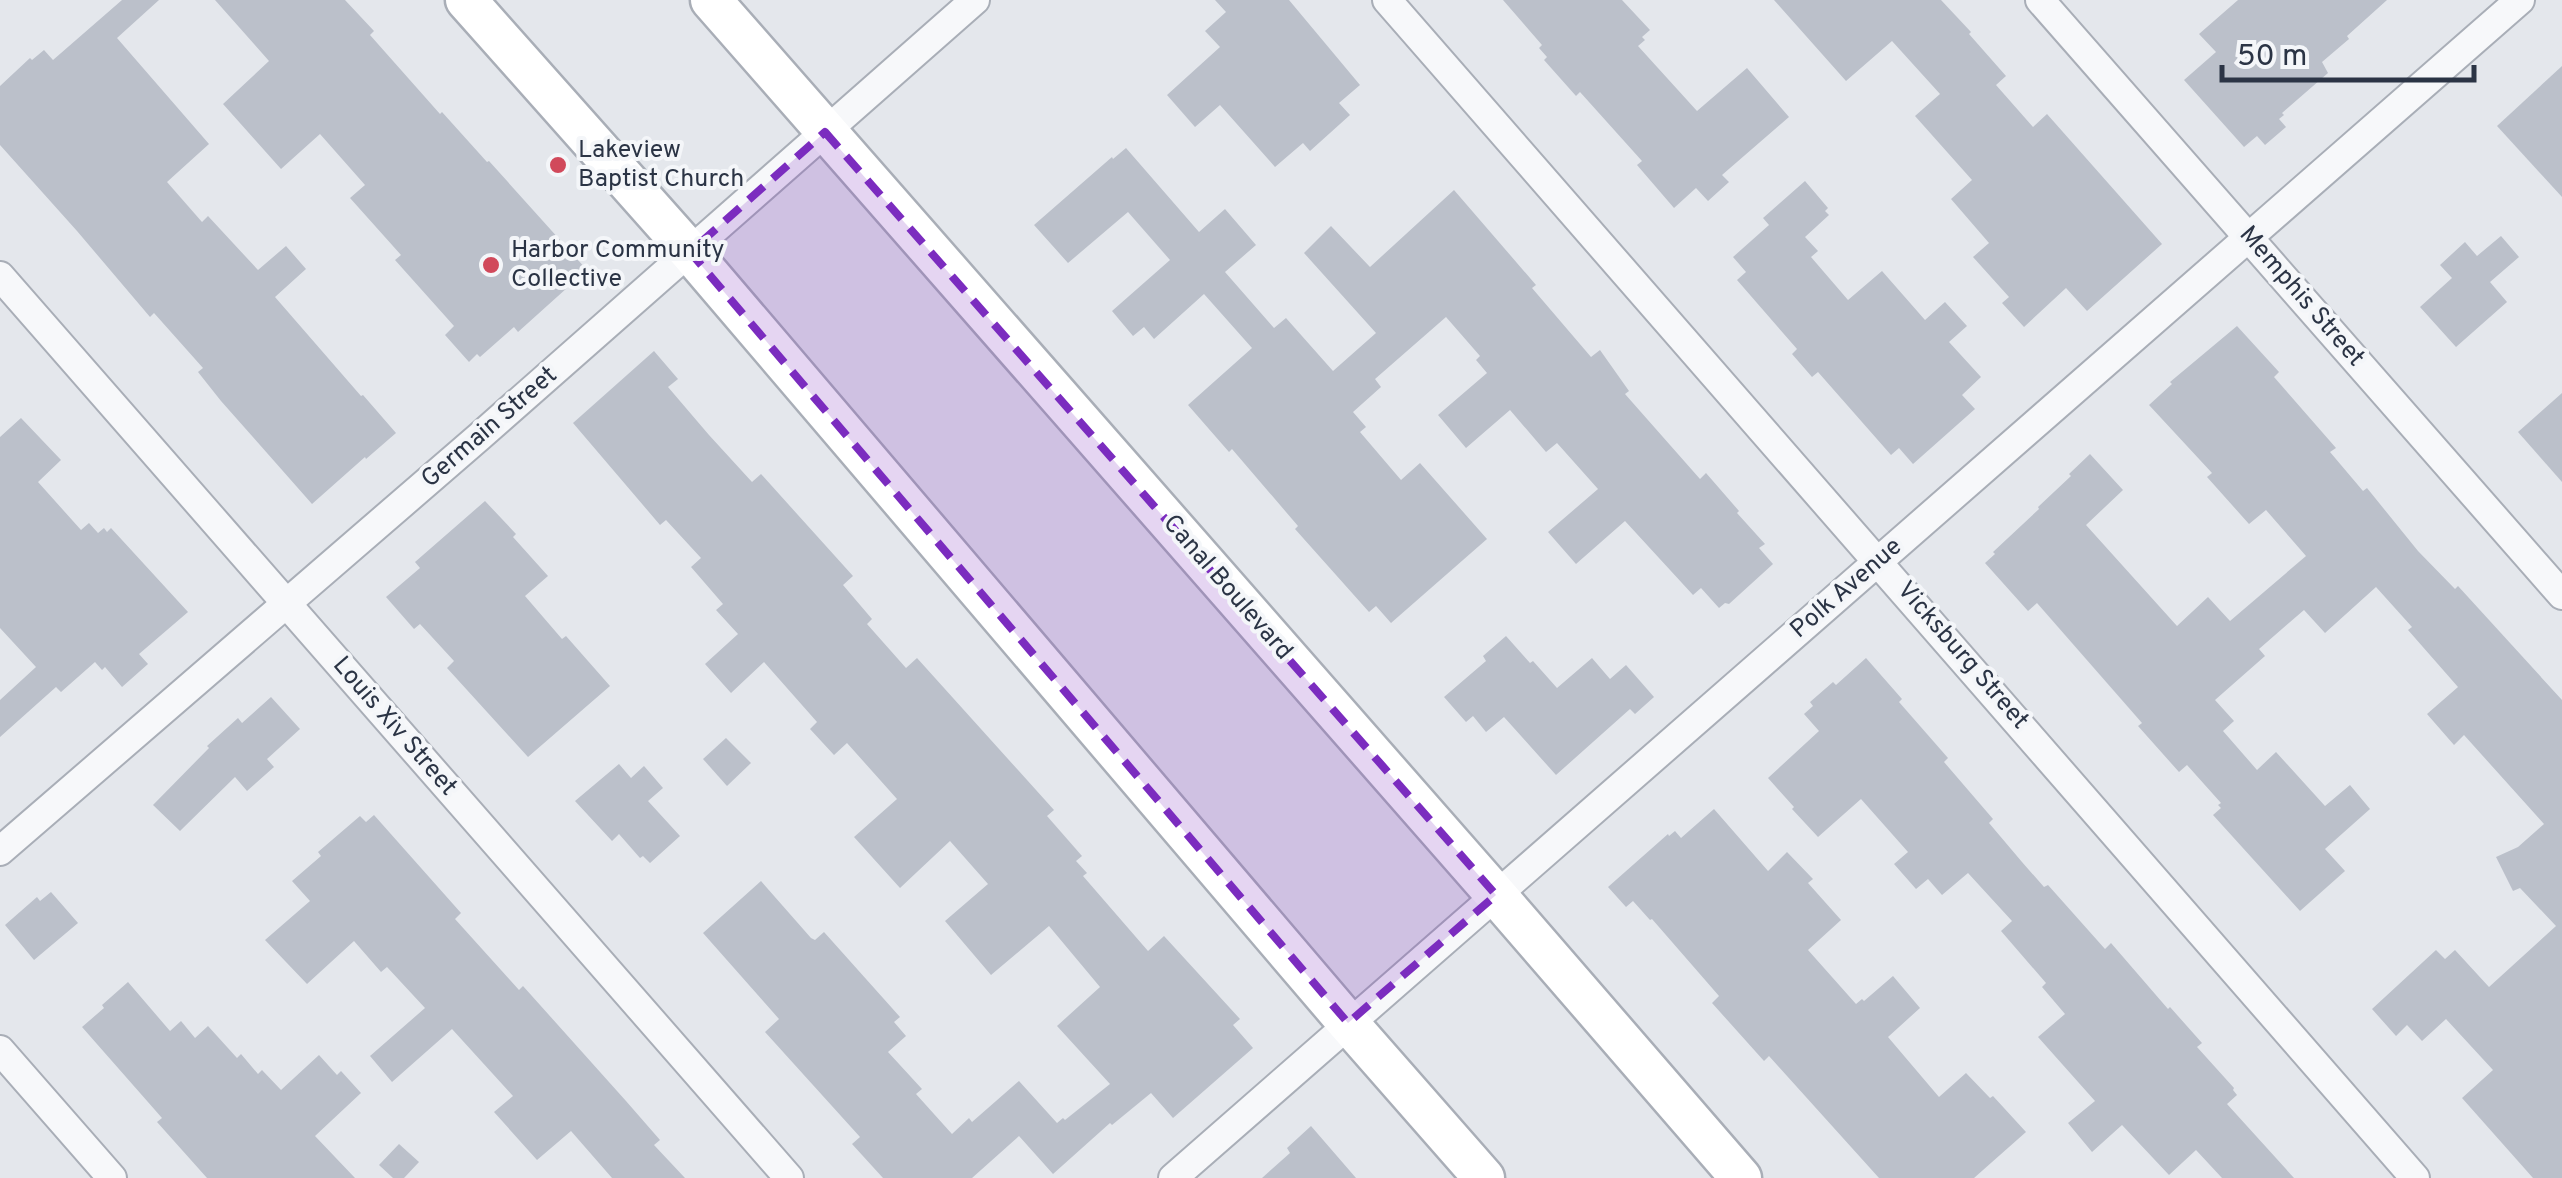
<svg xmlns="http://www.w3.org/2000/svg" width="2562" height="1178" font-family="Overpass,sans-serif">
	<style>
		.building { fill: #bbc0ca }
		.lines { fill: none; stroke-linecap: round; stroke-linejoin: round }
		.street-casing { stroke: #a9aeb7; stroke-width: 32 }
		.secondary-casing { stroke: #a9aeb7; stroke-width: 45 }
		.street { stroke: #f7f8fa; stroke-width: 28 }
		.secondary { stroke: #fff; stroke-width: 40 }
		.marked { fill: #7b2cbf; fill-opacity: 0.2; stroke: #7b2cbf; stroke-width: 8; stroke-dasharray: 20 12; stroke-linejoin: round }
		.poi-dot { fill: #d1495b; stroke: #f4f6f9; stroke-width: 4 }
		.labels { text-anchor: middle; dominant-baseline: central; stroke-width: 8; stroke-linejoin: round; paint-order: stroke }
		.poi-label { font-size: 25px; fill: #2b3445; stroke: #f4f6f9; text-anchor: start }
		.street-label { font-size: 25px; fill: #2b3445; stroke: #f4f6f9 }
	</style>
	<rect width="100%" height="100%" fill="#e4e7ec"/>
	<g class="building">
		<polygon points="122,0 159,0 117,38 209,144 167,182 202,222 208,216 258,270 286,246 306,269 275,297 361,396 363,395 396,433 366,459 365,457 312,504 221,401 198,372 203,368 154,313 150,317 77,231 0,145 0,86 30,58 32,60 44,50 53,60"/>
		<polygon points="215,0 345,0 374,31 370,35 440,114 442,112 487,162 489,161 587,270 518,332 514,327 480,357 477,354 469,362 445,335 454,326 395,260 401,255 350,198 365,185 320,134 281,169 223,104 269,61"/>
		<polygon points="1215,0 1289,0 1360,85 1339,103 1350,115 1310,151 1303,143 1275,167 1220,105 1195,127 1167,95 1220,47 1205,31 1226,12"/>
		<polygon points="1503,0 1622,0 1650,30 1642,37 1645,40 1638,46 1697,111 1747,68 1789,117 1722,175 1729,182 1708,201 1696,188 1674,208 1637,165 1642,161 1580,92 1576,96 1544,60 1547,57 1539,48 1542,45"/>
		<polygon points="1774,0 1941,0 1971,32 1969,34 2006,76 1996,85 2033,127 2047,114 2162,244 2087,311 2066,288 2024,327 2002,303 2009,297 1973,257 1989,243 1951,199 1972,180 1915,116 1940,94 1892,41 1846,81"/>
		<polygon points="2238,0 2387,0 2347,36 2349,39 2322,62 2328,73 2282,113 2284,115 2279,119 2286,127 2265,145 2257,136 2244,147 2184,80 2216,52 2199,34"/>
		<polygon points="2562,66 2562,197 2497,126"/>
		<polygon points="1126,148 1199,232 1225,209 1256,245 1225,272 1274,328 1286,318 1333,371 1376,333 1304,253 1331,226 1370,267 1454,190 1536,285 1532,288 1591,357 1600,350 1629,391 1625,394 1700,479 1706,473 1739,511 1737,513 1765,544 1759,548 1773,564 1729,604 1725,603 1719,608 1701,588 1693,595 1625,521 1576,564 1548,532 1598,489 1557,443 1546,452 1510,410 1466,448 1438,415 1487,373 1476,360 1480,356 1446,317 1375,379 1381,387 1353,412 1366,427 1360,432 1401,480 1420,463 1487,539 1391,623 1376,606 1369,612 1295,529 1298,526 1232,449 1229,452 1188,405 1252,348 1204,294 1154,339 1144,327 1133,336 1112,311 1170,260 1128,212 1068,263 1034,225 1112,157 1113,159"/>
		<polygon points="1805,181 1828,208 1825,211 1829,215 1805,237 1818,251 1811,257 1848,300 1882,271 1925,320 1945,302 1967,326 1949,342 1981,377 1962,395 1975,409 1913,464 1899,448 1891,455 1818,372 1812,377 1792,354 1797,349 1737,280 1746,272 1733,257 1769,225 1763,218"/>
		<polygon points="2501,236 2519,257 2490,282 2507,302 2456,347 2420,307 2452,278 2440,265 2465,242 2477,256"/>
		<polygon points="2237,326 2279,372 2274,377 2336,448 2330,452 2363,491 2367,488 2418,551 2455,589 2458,586 2562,700 2562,1178 2533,1178 2462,1098 2493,1070 2446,1019 2422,1041 2407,1025 2396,1036 2372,1009 2436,950 2445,959 2455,950 2489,987 2556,926 2520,888 2513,891 2496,857 2518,847 2544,824 2464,735 2454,745 2427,714 2458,687 2408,630 2412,627 2376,587 2325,633 2304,610 2259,649 2265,656 2215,700 2234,721 2223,731 2257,770 2276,752 2325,806 2350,785 2370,809 2325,849 2345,871 2300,911 2213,815 2221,808 2218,805 2221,803 2187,765 2179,772 2138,726 2142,723 2037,603 2028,611 1985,563 1995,554 1993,552 2039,509 2038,507 2071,476 2069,474 2090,454 2123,490 2086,525 2177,626 2208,597 2230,621 2306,556 2266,510 2249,524 2207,477 2212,473 2149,405 2172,384 2170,382"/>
		<polygon points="654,351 678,379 668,387 709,435 752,482 761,474 853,576 843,585 872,619 867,624 906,668 917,658 1054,810 1047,816 1082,856 1076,861 1087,873 1083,876 1148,951 1164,936 1240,1019 1233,1025 1253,1048 1173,1118 1151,1093 1112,1125 1110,1123 1053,1174 1019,1136 972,1178 883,1178 852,1144 860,1137 765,1032 779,1019 703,933 761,881 811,938 815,940 824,932 900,1017 894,1022 906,1036 888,1052 922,1089 916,1094 952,1134 969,1118 972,1122 1019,1081 1057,1123 1063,1118 1065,1120 1110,1084 1057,1026 1100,987 1049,926 991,975 945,921 988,884 950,841 900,888 854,837 897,799 847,743 834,755 810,729 817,722 764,662 731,693 705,664 738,634 716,610 723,604 691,567 701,558 666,520 660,525 573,423"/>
		<polygon points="2562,393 2562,482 2518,432"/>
		<polygon points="21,418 61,460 38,482 81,530 89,523 98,533 104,528 107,532 111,528 188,612 139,654 148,664 122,687 105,667 102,670 95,662 61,692 56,687 0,737 0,700 36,667 0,628 0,437"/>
		<polygon points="485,501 516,534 513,537 548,576 525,596 562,639 566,636 610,686 528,757 447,668 454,661 420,624 414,629 386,597 420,568 415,562"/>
		<polygon points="1506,636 1530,663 1533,661 1557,688 1592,658 1610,679 1626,665 1654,697 1635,714 1630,709 1556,775 1504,717 1486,732 1473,716 1466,722 1444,697 1486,661 1483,656"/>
		<polygon points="1866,658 1902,699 1899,702 1948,758 1944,762 1993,819 1989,823 2022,862 2044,887 2048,885 2105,949 2111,943 2168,1009 2170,1007 2202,1043 2197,1047 2234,1088 2233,1090 2237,1095 2227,1104 2294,1178 2222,1178 2196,1150 2169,1175 2122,1125 2092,1152 2068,1123 2095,1101 2038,1037 2065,1014 2042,987 2046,983 2001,931 2012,921 1968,873 1942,895 1928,879 1916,889 1894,864 1908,852 1861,799 1818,837 1792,809 1794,807 1768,778 1819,731 1804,714 1813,706 1810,702 1833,682 1836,685"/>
		<polygon points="271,697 300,729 267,759 274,767 247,791 235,777 180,831 153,805 209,748 207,746 238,718 242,723"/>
		<polygon points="726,738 751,763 727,786 703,759"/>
		<polygon points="619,764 631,778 644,766 663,788 648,801 680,836 650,863 643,856 640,858 619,834 612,841 575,801"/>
		<polygon points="1714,809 1768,871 1787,852 1813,879 1808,883 1841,920 1808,950 1856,1004 1862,999 1864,1001 1893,976 1920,1008 1888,1037 1939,1097 1966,1073 1990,1098 1993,1096 2026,1132 1974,1178 1879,1178 1769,1056 1764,1061 1712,1003 1719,996 1652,919 1650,920 1633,901 1626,907 1608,887 1668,834 1669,836 1675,831 1681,838"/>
		<polygon points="374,815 461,913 455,919 519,990 523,986 626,1101 660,1140 654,1145 685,1178 612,1178 571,1131 537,1160 494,1112 513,1096 452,1029 392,1082 370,1056 425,1008 387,967 381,972 354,941 307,984 265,940 310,901 292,881 321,856 318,852 360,816 366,822"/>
		<polygon points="51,892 78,923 34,960 5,925 37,897 40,901"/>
		<polygon points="128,982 170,1031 181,1021 195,1038 208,1026 237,1058 241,1054 258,1074 262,1070 281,1090 319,1055 337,1075 341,1071 361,1093 315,1136 355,1178 207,1178 157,1122 162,1118 82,1027 104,1008 102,1005"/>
		<polygon points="1311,1126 1356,1178 1262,1178 1290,1153 1287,1148"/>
		<polygon points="399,1144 419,1162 404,1178 393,1178 379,1165"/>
	</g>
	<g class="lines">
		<defs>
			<g id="street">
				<polyline points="1387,0 2415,1178"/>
				<polyline points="2040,0 2562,595"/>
				<polyline points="0,276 789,1178"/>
				<polyline points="0,851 479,437 975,0"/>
				<polyline points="0,1050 112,1178"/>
				<polyline points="1173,1178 2520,0"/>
			</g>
			<g id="secondary">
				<polyline points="466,0 690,252 1348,1023 1484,1178"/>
				<polyline points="711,0 1496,895 1741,1178"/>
			</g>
		</defs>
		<use href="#street" class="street-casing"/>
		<use href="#secondary" class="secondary-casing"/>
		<use href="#street" class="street"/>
		<use href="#secondary" class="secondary"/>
	</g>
	<path class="marked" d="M825 132 1496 895 1348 1023 690 252Z"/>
	<g class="poi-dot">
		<circle cx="558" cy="165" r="10"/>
		<circle cx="491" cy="265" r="10"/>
	</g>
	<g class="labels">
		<g class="poi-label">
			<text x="578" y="151">Lakeview<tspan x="578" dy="29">Baptist Church</tspan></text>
			<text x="511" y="251">Harbor Community<tspan x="511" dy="29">Collective</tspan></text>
		</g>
		<g class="street-label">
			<text transform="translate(2301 297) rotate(49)">Memphis Street</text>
			<text transform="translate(490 428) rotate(-41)">Germain Street</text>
			<text transform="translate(1227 588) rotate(49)">Canal Boulevard</text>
			<text transform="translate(1847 589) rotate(-41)">Polk Avenue</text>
			<text transform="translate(1962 656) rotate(49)">Vicksburg Street</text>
			<text transform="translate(394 727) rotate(49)">Louis Xiv Street</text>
		</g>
	</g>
	<path d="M2222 65v15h252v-15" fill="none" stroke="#2b3445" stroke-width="5"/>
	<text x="2237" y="65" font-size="30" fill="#2b3445" stroke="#f4f6f9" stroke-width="8" paint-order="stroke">50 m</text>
</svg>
